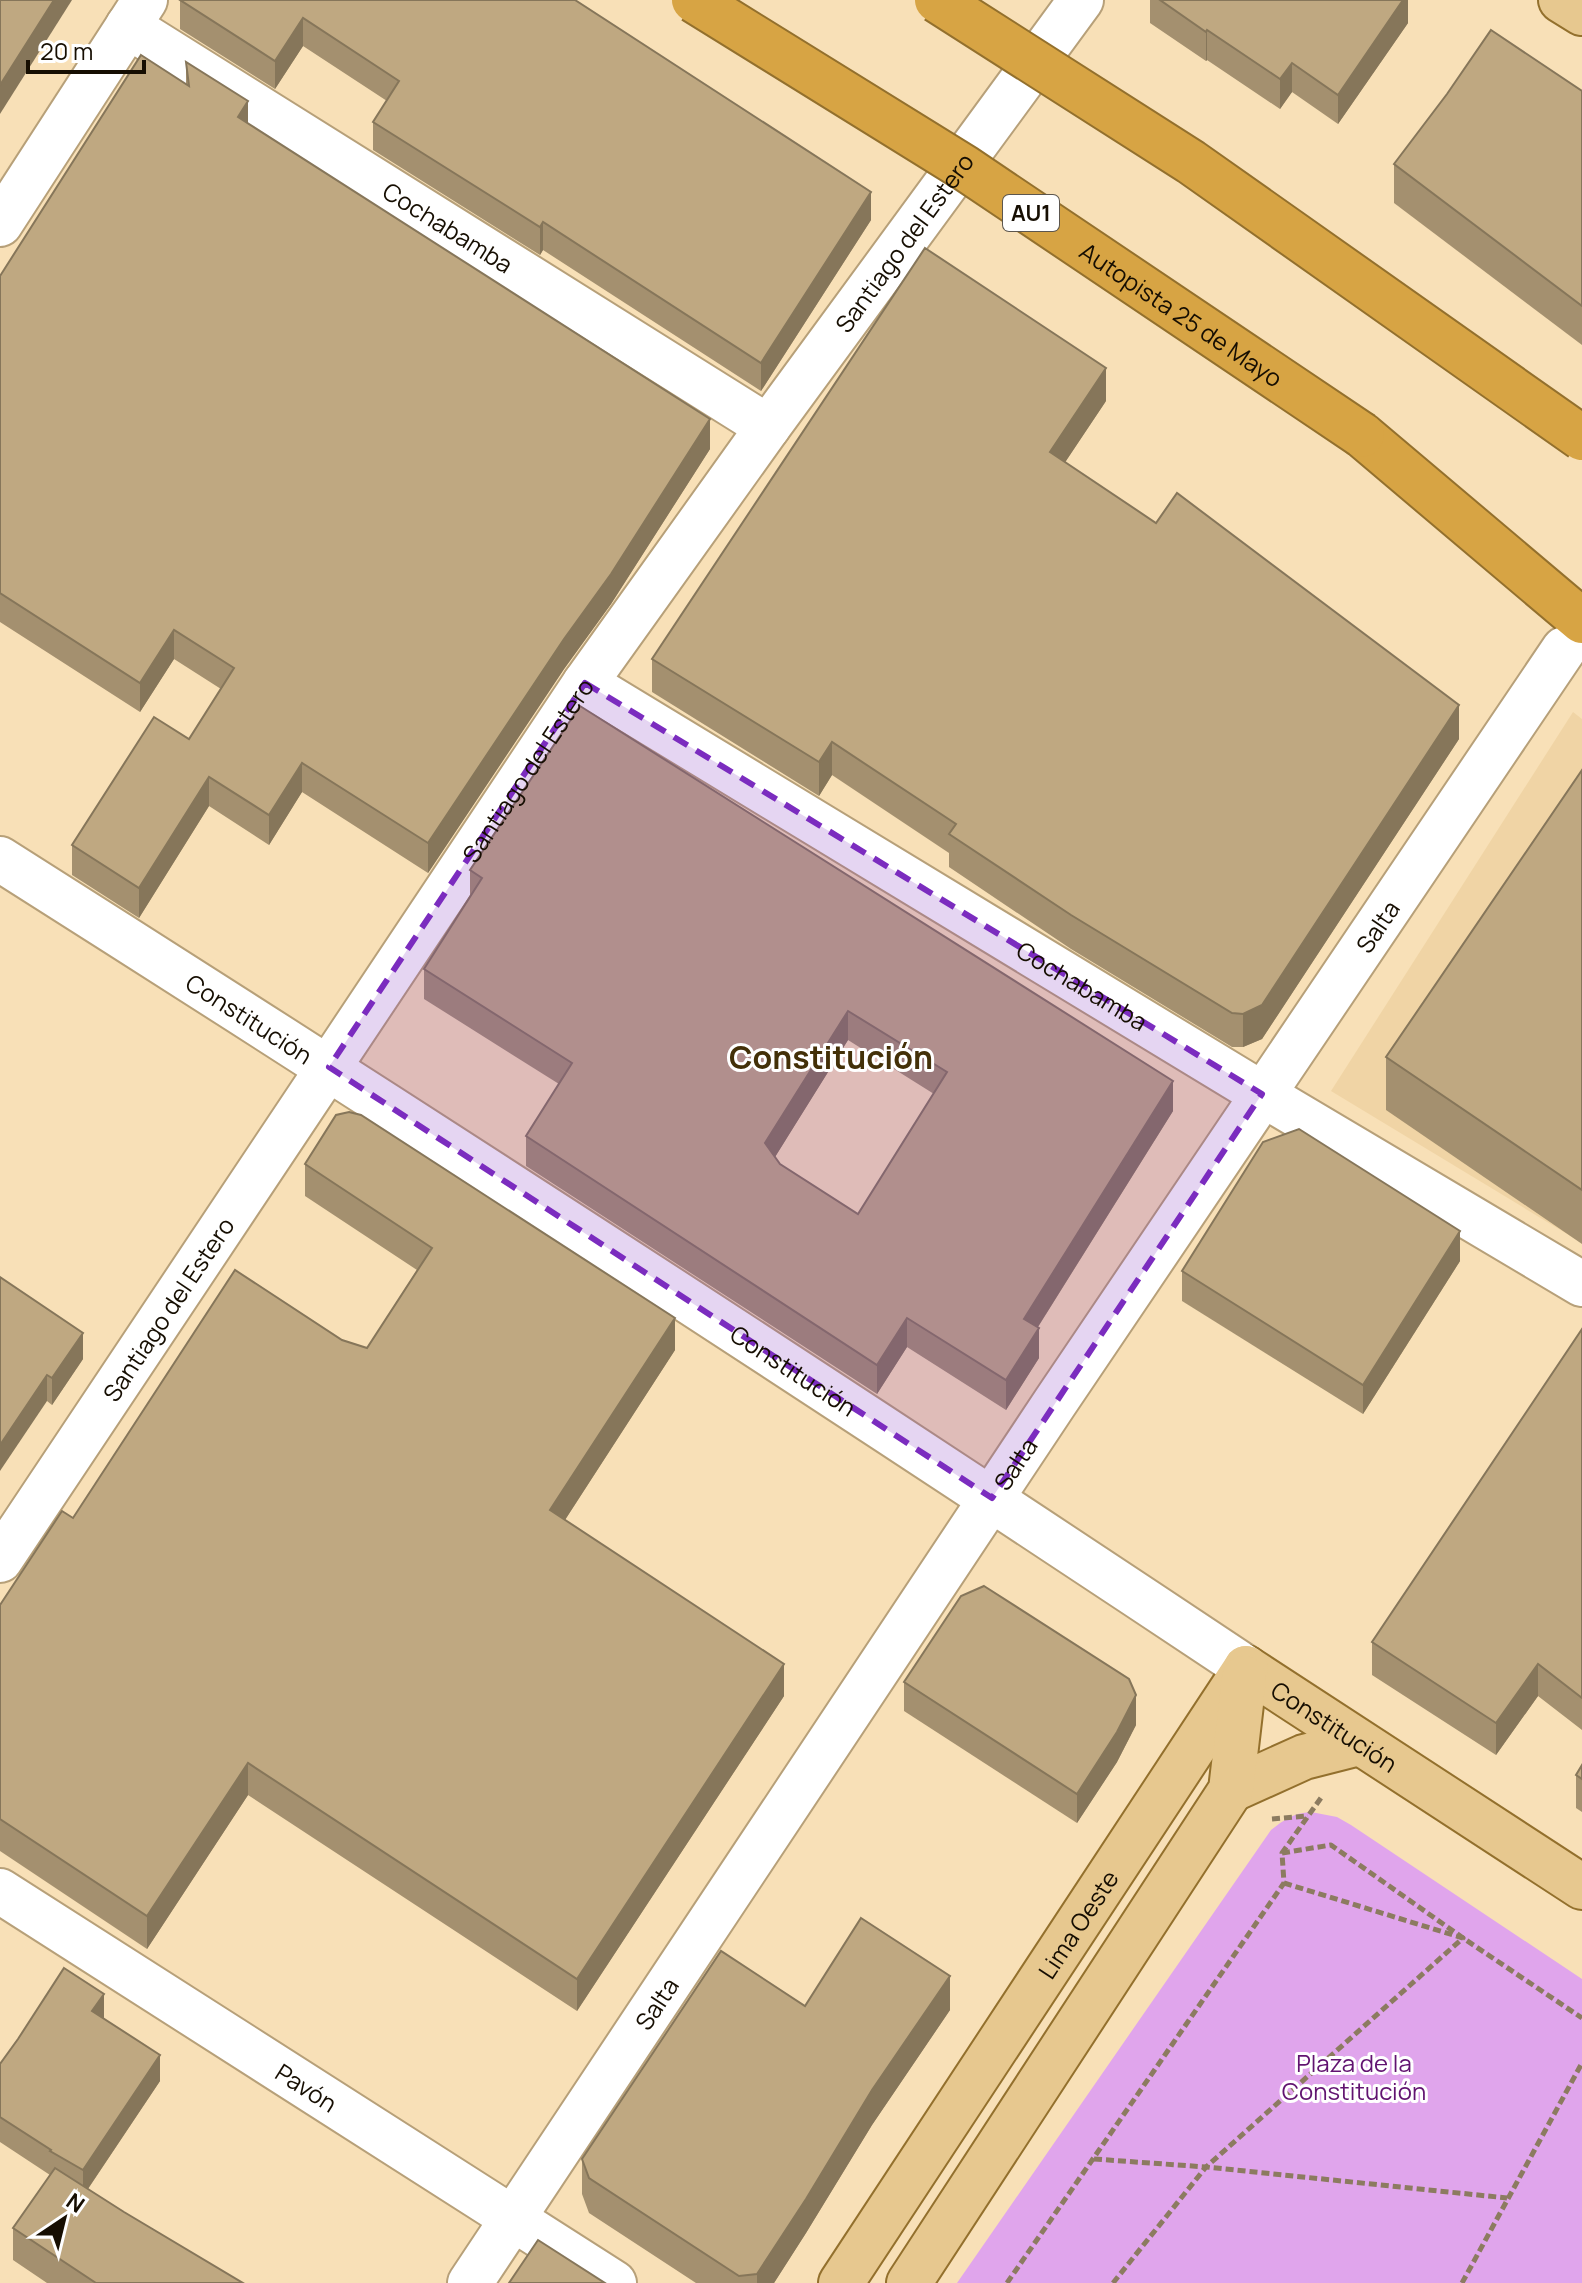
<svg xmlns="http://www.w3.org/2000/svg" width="1582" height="2283" font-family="Manrope,sans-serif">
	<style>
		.built { fill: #f0d4a5 }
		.green { fill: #e0a5ec }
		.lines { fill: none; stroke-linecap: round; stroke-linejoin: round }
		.minor-casing { stroke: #b7a079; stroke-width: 48 }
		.major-casing { stroke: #93702d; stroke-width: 48 }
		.highway-casing { stroke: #93702d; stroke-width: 48 }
		.path { stroke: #8c7b60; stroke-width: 5; stroke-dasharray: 8 4; stroke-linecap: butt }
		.minor { stroke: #fff; stroke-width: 44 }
		.major { stroke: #e7c88f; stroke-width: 44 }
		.highway { stroke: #d7a444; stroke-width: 44 }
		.highway-bridge-casing { stroke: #93702d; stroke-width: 48; stroke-linecap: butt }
		.highway-bridge { stroke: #d7a444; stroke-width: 44 }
		.wall { fill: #a4906f; fill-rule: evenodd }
		.shaded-wall { fill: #86765a }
		.building { fill: #bfa881; stroke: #86765a; stroke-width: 2; fill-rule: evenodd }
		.marked { fill: #7b2cbf; fill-opacity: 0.2; stroke: #7b2cbf; stroke-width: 6; stroke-dasharray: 16 10; stroke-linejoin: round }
		.labels { text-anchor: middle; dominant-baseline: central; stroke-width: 6; stroke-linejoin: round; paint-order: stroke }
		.shield { fill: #fff; stroke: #5c564e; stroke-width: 2 }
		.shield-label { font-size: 22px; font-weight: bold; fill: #160e02 }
		.street-label { font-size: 24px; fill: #160e02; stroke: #fff }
		.park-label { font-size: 24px; fill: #611370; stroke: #fff }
		.district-label { font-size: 32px; font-weight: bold; fill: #433008; stroke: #fff }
	</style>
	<rect width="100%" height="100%" fill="#f8e0b7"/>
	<polygon class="built" points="1573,712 1582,719 1582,1243 1331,1091"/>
	<path class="green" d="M1311 1812 1337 1817 1351 1825 1582 1979V2283H957L1271 1830C1284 1820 1293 1813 1311 1812Z"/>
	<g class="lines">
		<defs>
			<g id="minor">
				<path id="s1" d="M128 26 768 427"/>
				<polyline points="0,224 145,0"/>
				<path id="s2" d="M585 683 1262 1094 1582 1284"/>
				<path id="s3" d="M0 859C418 1124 833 1393 1246 1668"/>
				<path id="s4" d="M0 1560 585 683 768 427 1081 0"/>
				<path id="s5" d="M0 1891 614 2283"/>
				<path id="s6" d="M470 2283 1054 1404 1564 649"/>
			</g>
			<g id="major">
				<polyline points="1561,0 1582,13"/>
				<path id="s7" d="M1246 1668 1582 1887"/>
				<polyline points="1231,1790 1304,1757 1359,1743"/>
				<path id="s8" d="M841 2283 1246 1668"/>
				<polyline points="909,2283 1231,1790 1244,1678"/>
			</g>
			<polyline id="highway" points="1362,435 1582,621"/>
		</defs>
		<use href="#minor" class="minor-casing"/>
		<use href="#major" class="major-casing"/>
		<use href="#highway" class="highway-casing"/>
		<g class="path">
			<polyline points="1272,1819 1308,1816"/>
			<polyline points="1284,1883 1463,1938 1582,2018"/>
			<polyline points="1094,2159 1206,2167 1507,2198"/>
			<polyline points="1007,2283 1284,1883 1282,1853 1323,1795"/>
			<polyline points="1113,2283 1206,2167 1463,1938 1331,1845 1282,1853"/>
			<polyline points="1462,2283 1582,2063"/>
		</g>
		<use href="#minor" class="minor"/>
		<use href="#major" class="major"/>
		<use href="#highway" class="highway"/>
		<defs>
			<g id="highway-bridge">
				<path id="s9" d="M694 0 965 168 1362 435"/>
				<polyline points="937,0 1191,162 1582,438"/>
			</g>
		</defs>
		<use href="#highway-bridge" class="highway-bridge-casing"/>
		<use href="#highway-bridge" class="highway-bridge"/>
	</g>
	<g class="wall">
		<polygon points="180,0 575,0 871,220 761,391 543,250 540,255 373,150 373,122 387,101 303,46 275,89 180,29"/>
		<polygon points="1150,0 1408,0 1408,23 1338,124 1292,92 1280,109 1207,60 1206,61 1150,23"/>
		<polygon points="186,62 248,124 710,449 611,604 564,669 428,873 302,792 269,845 209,806 139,918 72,875 72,845 189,739 221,689 174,659 140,712 0,622 0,276 186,85"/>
		<polygon points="1582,91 1582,345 1394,203 1394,164"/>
		<polygon points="1106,401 1065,462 1459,739 1262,1039 1243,1047 1232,1047 1071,949 949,867 949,853 832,775 819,796 652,692 652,659"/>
		<polygon points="1582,770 1582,1244 1386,1110 1386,1057"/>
		<path d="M470 870 1173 1111 1038 1327 1039 1358 1006 1410 907 1347 877 1394 526 1166V1136L559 1084 424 999V969L470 896ZM848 1040 934 1094 858 1214 780 1164 775 1157Z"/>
		<polygon points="305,1164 675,1350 565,1520 784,1696 577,2011 248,1795 147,1949 0,1851 0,1605 73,1518 342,1340 367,1348 417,1270 305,1196"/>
		<polygon points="1460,1261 1363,1414 1182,1301 1182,1271"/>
		<polygon points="0,1277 83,1359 52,1405 47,1401"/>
		<polygon points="1582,1329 1582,1730 1538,1696 1496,1755 1372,1675 1372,1642"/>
		<polygon points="904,1682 1136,1725 1117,1762 1077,1823 904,1711"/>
		<polygon points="1582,1765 1582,1812 1576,1808 1576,1775"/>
		<polygon points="805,2006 950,2010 872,2125 806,2233 774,2283 696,2283 589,2213 582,2194 582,2159"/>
		<polygon points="104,2018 160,2081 88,2189 124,2212 243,2283 47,2283 13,2260 13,2228 50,2175 0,2142 0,2064"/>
	</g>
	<g class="shaded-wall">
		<polygon points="54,0 72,0 0,114 0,85"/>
		<polygon points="1403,0 1408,0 1408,23 1338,124 1338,95"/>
		<polygon points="303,18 303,46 275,89 275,61"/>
		<polygon points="1207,30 1207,60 1206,61 1206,32"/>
		<polygon points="1292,63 1292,92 1280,109 1280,79"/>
		<polygon points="248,101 248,131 238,117"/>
		<polygon points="871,192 871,220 761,391 761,363"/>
		<polygon points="543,222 543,250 540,255 540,227"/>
		<polygon points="1106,368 1106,401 1050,485 1050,452"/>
		<polygon points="710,419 710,449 611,604 564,669 428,873 428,843"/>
		<polygon points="174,630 174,659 140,712 140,683"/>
		<polygon points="1459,705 1459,739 1262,1039 1243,1047 1243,1014"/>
		<polygon points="832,742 832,775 819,796 819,762"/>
		<polygon points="302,763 302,792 269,845 269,815"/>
		<polygon points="209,777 209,806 139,918 139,888"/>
		<polygon points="848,1011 848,1040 765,1173 765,1143"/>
		<polygon points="1173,1081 1173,1111 1024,1349 1024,1319"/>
		<polygon points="1460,1231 1460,1261 1363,1414 1363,1385"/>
		<polygon points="675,1318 675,1350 550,1543 550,1510"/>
		<polygon points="907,1318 907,1347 877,1394 877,1365"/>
		<polygon points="1039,1328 1039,1358 1006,1410 1006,1380"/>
		<polygon points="83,1333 83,1359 52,1405 52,1378"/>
		<polygon points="47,1375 47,1401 0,1471 0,1445"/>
		<polygon points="784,1664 784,1696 577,2011 577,1979"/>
		<polygon points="1538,1664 1538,1696 1496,1755 1496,1723"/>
		<polygon points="1136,1695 1136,1725 1117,1762 1077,1823 1077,1794"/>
		<polygon points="248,1763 248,1795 147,1949 147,1916"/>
		<polygon points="950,1976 950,2010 872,2125 806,2233 774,2283 757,2283 757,2274 872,2090"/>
		<polygon points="104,1994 104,2019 92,2011"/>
		<polygon points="160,2055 160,2081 83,2196 83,2170"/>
	</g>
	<g class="building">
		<polygon points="0,0 54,0 0,85"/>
		<polygon points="180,0 575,0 871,192 761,363 543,222 540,227 373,122 399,81 303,18 275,61"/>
		<polygon points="1160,0 1403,0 1338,95 1292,63 1280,79 1207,30 1206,32"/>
		<polygon points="1491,30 1582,91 1582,306 1394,164 1447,94"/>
		<polygon points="141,55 189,86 186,62 248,101 238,117 710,419 611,574 564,639 428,843 302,763 269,815 209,777 139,888 72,845 154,717 189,739 234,668 174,630 140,683 0,593 0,276"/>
		<polygon points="925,248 1106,368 1050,452 1156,523 1177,493 1459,705 1262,1005 1243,1014 1232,1013 1071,915 949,834 956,824 832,742 819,762 652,659"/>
		<path d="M580 706 1173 1081 1024 1319 1039 1328 1006 1380 907 1318 877 1365 526 1136 572 1063 424 969 482 878 470 870ZM848 1011 947 1072 858 1214 780 1164 765 1143Z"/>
		<polygon points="1582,770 1582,1190 1386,1057"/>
		<polygon points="349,1112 361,1115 675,1318 550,1510 784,1664 577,1979 248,1763 147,1916 0,1819 0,1605 62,1511 73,1518 235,1270 342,1340 367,1348 432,1248 305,1164 336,1115"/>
		<polygon points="1299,1129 1460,1231 1363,1385 1182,1271 1263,1142"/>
		<polygon points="0,1277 83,1333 52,1378 47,1375 0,1445"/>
		<polygon points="1582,1329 1582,1698 1538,1664 1496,1723 1372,1642"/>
		<polygon points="984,1586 1129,1679 1136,1695 1117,1732 1077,1794 904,1682 961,1596"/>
		<polygon points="1582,1765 1582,1779 1576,1775"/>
		<polygon points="861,1918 950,1976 872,2090 806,2199 757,2274 739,2276 589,2178 582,2159 721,1951 805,2006"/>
		<polygon points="64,1968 104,1994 92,2011 160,2055 83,2170 50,2151 51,2150 0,2117 0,2064 18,2039"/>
		<polygon points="55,2168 124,2212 243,2283 96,2283 13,2228"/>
		<polygon points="538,2240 605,2283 509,2283"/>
	</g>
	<path class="marked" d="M585 683 1262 1094 992 1498 329 1067Z"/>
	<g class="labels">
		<rect class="shield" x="1003" y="195" width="56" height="36" rx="6"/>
		<g class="shield-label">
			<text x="1031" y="213">AU1</text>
		</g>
		<g class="street-label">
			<text stroke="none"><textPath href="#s1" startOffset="378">Cochabamba</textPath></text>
			<text stroke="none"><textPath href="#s4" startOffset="1598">Santiago del Estero</textPath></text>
			<text stroke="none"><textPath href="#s9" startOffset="580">Autopista 25 de Mayo</textPath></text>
			<text stroke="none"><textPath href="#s4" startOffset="950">Santiago del Estero</textPath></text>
			<text stroke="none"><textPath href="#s6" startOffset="1632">Salta</textPath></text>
			<text stroke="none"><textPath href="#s2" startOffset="582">Cochabamba</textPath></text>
			<text stroke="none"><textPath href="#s3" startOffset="296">Constitución</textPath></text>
			<text stroke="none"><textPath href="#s4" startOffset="302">Santiago del Estero</textPath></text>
			<text stroke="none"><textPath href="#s3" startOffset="944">Constitución</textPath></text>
			<text stroke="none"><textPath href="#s6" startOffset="984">Salta</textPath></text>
			<text stroke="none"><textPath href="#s7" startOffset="106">Constitución</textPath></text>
			<text stroke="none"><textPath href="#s8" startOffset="430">Lima Oeste</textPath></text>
			<text stroke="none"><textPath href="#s6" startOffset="336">Salta</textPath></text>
			<text stroke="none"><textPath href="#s5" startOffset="364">Pavón</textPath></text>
		</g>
		<g class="park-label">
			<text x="1354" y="2062">Plaza de la<tspan x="1354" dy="28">Constitución</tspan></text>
		</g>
		<g class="district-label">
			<text x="831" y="1057">Constitución</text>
		</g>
	</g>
	<g transform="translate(64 2219) rotate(35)" stroke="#ffffff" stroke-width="6" paint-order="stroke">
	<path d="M0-6L14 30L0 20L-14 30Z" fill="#160e02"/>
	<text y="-12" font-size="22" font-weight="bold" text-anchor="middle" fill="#160e02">N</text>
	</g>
	<path d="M28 60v12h116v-12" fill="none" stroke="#160e02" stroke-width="4"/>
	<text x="40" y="60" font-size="24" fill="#160e02" stroke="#ffffff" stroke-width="6" paint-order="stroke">20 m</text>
</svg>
